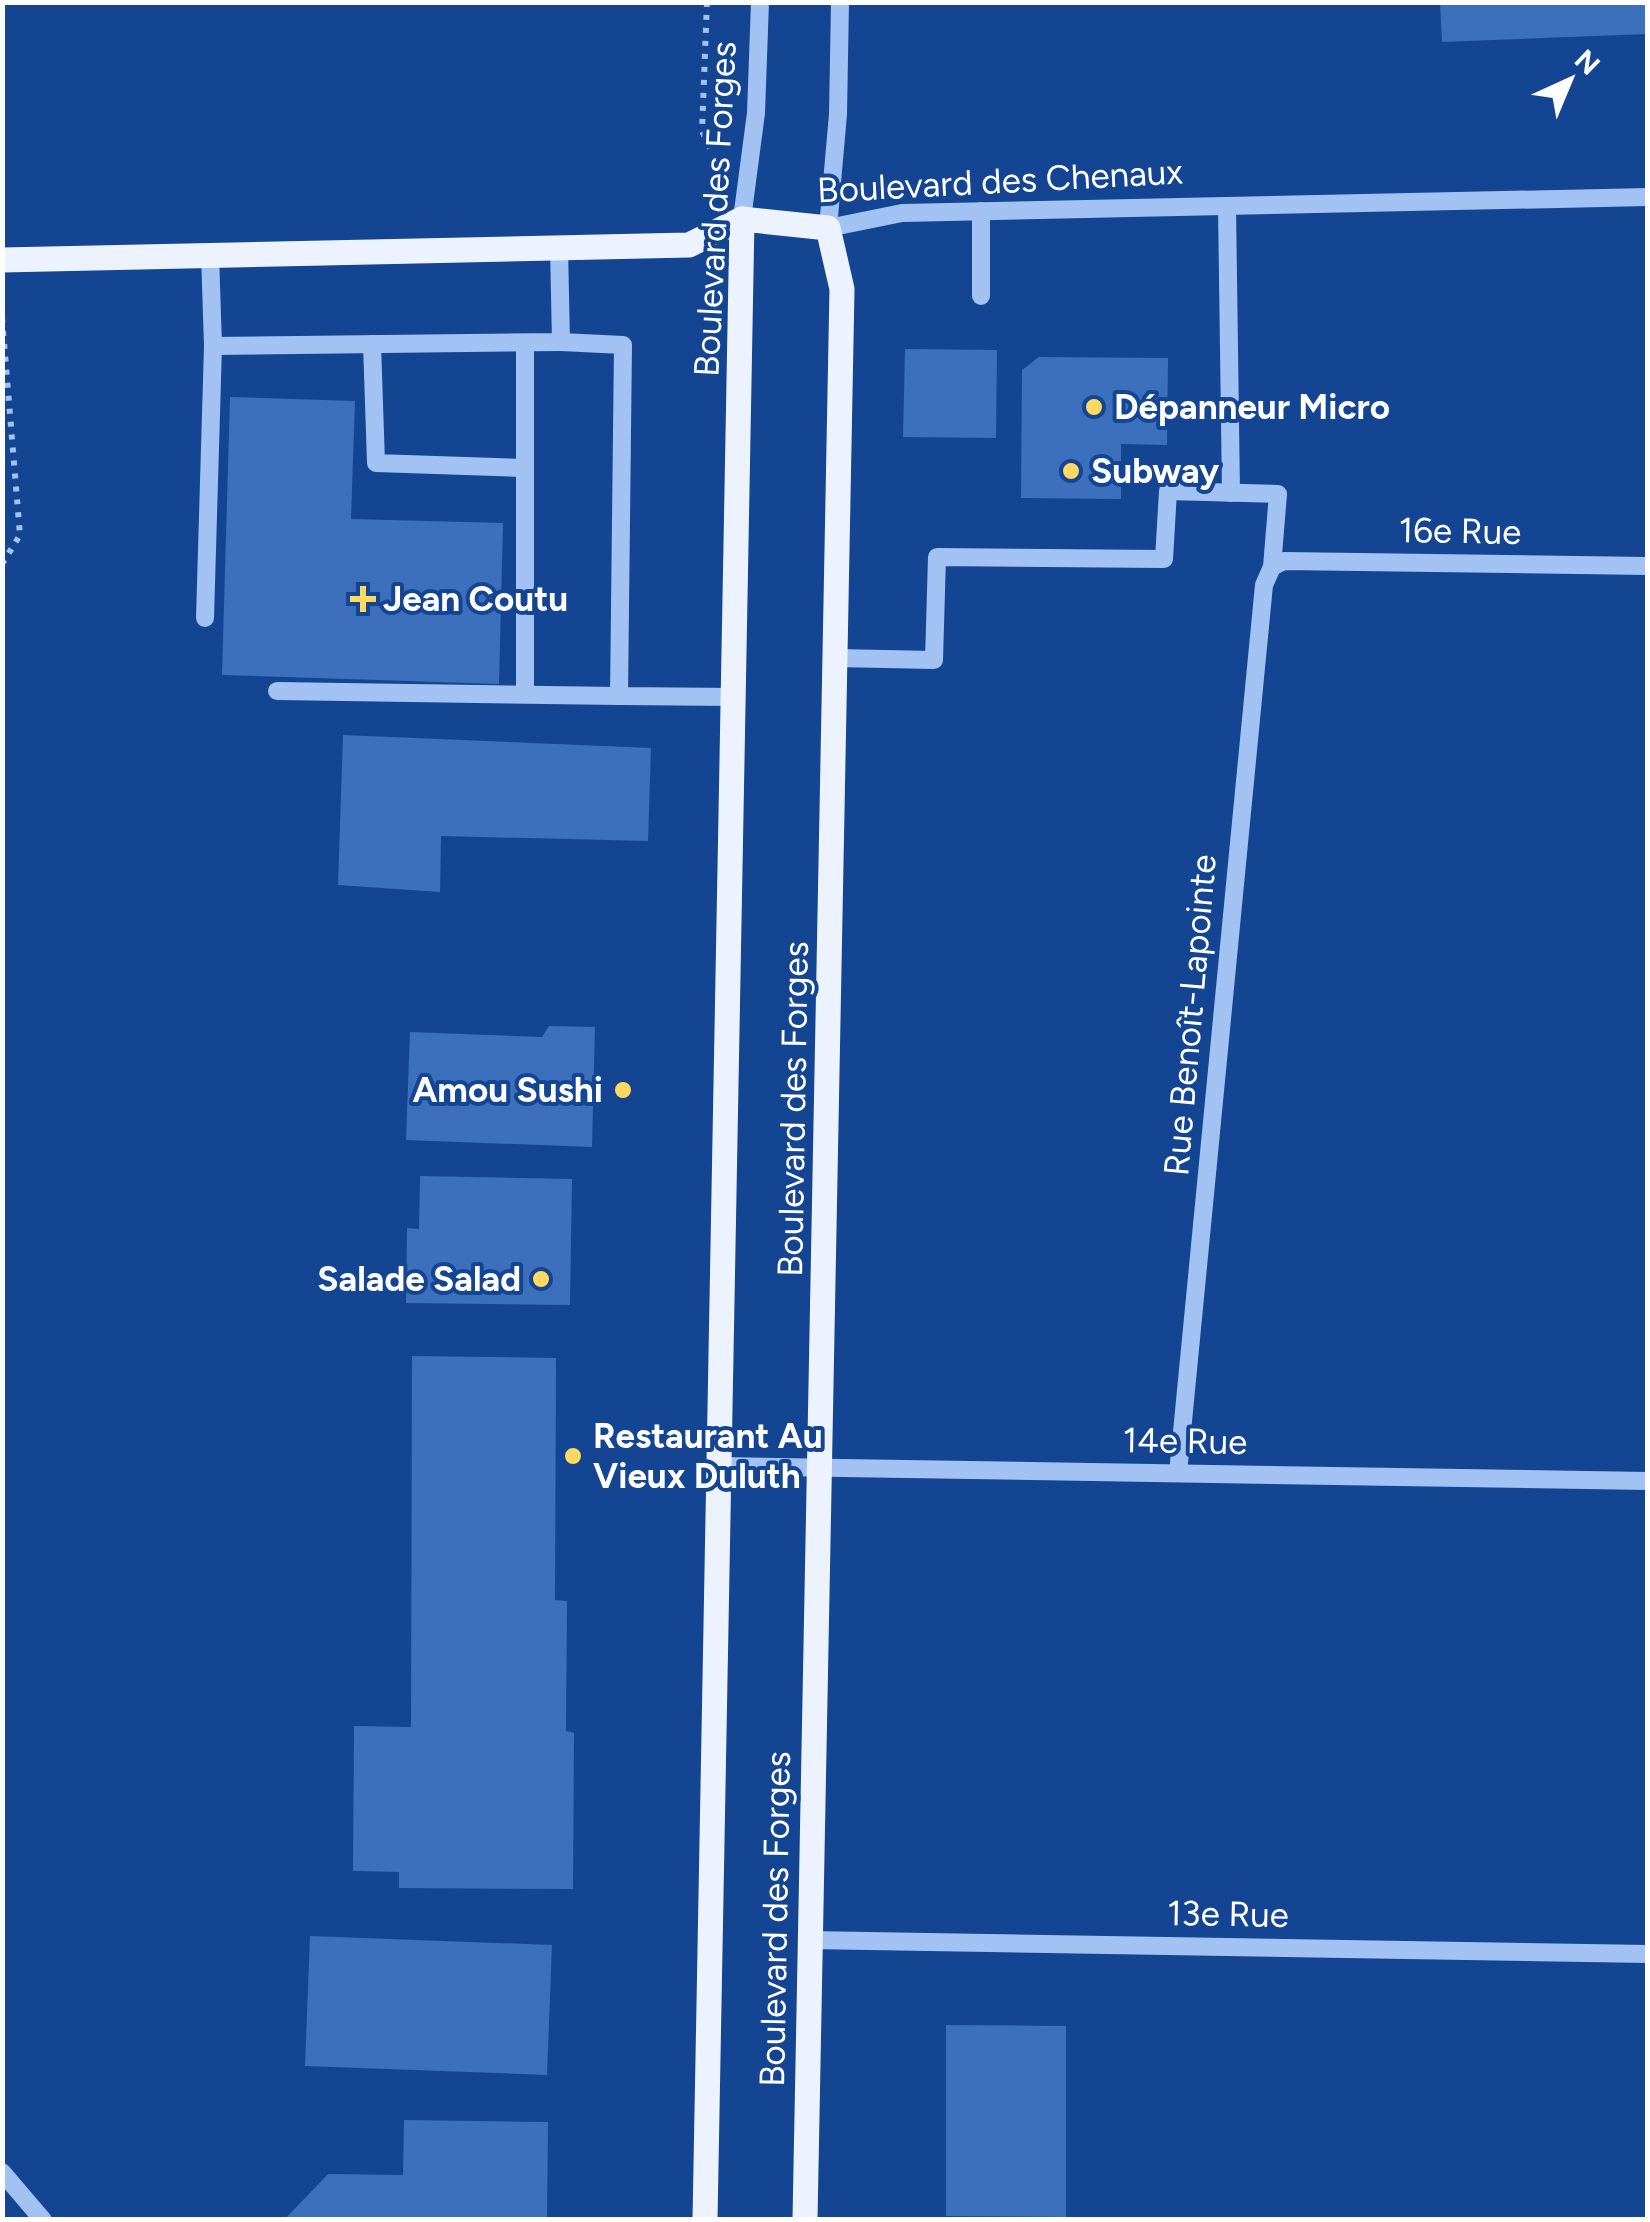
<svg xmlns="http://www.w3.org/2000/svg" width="1650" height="2222" font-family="Figtree,sans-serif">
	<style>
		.building { fill: #3c6fbc }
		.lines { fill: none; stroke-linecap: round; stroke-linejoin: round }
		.path { stroke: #a1c2f2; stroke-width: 6; stroke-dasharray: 5 8; stroke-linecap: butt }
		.minor { stroke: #a1c2f2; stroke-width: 18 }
		.major { stroke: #ecf3ff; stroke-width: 25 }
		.poi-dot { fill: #ffd962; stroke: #134593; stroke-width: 4 }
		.labels { text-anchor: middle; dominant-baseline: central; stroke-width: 8; stroke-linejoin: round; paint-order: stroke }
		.street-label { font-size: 35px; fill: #fff; stroke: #134593 }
		.poi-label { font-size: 35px; font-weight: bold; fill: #fff; stroke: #134593; text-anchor: start }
	</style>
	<rect width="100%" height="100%" fill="#134593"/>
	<g class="building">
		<polygon points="1440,2 1648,2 1648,34 1442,42"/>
		<polygon points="905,349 997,350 996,438 903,437"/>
		<polygon points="1039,357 1168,358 1167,445 1121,444 1121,499 1021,498 1022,370"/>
		<polygon points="230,397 355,401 351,519 503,523 499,684 222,675"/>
		<polygon points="343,735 651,748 648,841 441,836 440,892 338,885"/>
		<polygon points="549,1026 595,1027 592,1147 406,1140 410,1032 542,1037"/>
		<polygon points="420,1176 572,1179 570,1305 406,1303 407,1228 419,1229"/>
		<polygon points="412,1356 556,1358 555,1600 567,1601 566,1731 574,1733 573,1889 399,1888 399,1872 353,1871 354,1726 411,1727"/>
		<polygon points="310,1936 552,1945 547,2075 305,2066"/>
		<polygon points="946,2025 1066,2026 1066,2217 946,2216"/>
		<polygon points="404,2120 548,2122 547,2220 284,2220 328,2174 403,2175"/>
	</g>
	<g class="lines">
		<g class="path">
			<polyline points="707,2 702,131 719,168"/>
			<polyline points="2,318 20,535 2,564"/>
		</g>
		<g class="minor">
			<polyline points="840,2 838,114 828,228 902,213 1648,197"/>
			<polyline points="1227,206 1231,493"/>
			<polyline points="742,219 756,113 760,2"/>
			<polyline points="210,254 213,346 561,342 559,248"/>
			<polyline points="981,296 981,211"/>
			<polyline points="561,342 623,345 619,696 736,697"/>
			<polyline points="525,343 525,694"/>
			<polyline points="372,344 376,463 525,468"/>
			<polyline points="1272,567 1284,561 1648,566"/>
			<polyline points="205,618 213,346"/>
			<polyline points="836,658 934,660 937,557 1164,559 1168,491 1278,494 1272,567 1264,585 1178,1473"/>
			<polyline points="277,691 619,696"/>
			<polyline points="722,1466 1648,1481"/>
			<polyline points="808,1940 1648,1954"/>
			<polyline points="2,2172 43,2220"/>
		</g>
		<g class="major">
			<polyline points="2,260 689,245 742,219 828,228 842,289 805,2220"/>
			<polyline points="705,2220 742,219"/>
		</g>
	</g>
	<g class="poi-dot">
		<circle cx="1094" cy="407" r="10"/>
		<circle cx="1071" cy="471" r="10"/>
		<path d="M358 584h10v10h10v10h-10v10h-10v-10h-10v-10h10z"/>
		<circle cx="623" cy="1090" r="10"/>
		<circle cx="541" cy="1279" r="10"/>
		<circle cx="573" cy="1456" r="10"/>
	</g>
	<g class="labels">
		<g class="street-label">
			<text transform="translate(1000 181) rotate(-3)">Boulevard des Chenaux</text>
			<text transform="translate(715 209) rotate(-87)">Boulevard des Forges</text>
			<text transform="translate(1460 531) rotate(1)">16e Rue</text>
			<text transform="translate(1190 1015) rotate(-85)">Rue Benoît-Lapointe</text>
			<text transform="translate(793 1109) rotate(-89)">Boulevard des Forges</text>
			<text transform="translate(1185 1441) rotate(1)">14e Rue</text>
			<text transform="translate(1228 1914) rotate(1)">13e Rue</text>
			<text transform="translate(775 1919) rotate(-89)">Boulevard des Forges</text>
		</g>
		<g class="poi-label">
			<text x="1114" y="407">Dépanneur Micro</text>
			<text x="1091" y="471">Subway</text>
			<text x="383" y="599">Jean Coutu</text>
			<text x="603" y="1090" text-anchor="end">Amou Sushi</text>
			<text x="521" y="1279" text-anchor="end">Salade Salad</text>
			<text x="593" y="1436">Restaurant Au<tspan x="593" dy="40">Vieux Duluth</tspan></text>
		</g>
	</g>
	<rect width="1650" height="2222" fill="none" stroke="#ffffff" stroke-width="10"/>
	<g transform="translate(1570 80) rotate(44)" stroke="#134593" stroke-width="8" paint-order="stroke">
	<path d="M0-8L18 38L0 25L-18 38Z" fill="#ffffff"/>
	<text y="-15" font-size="28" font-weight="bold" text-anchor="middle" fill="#ffffff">N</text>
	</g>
</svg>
